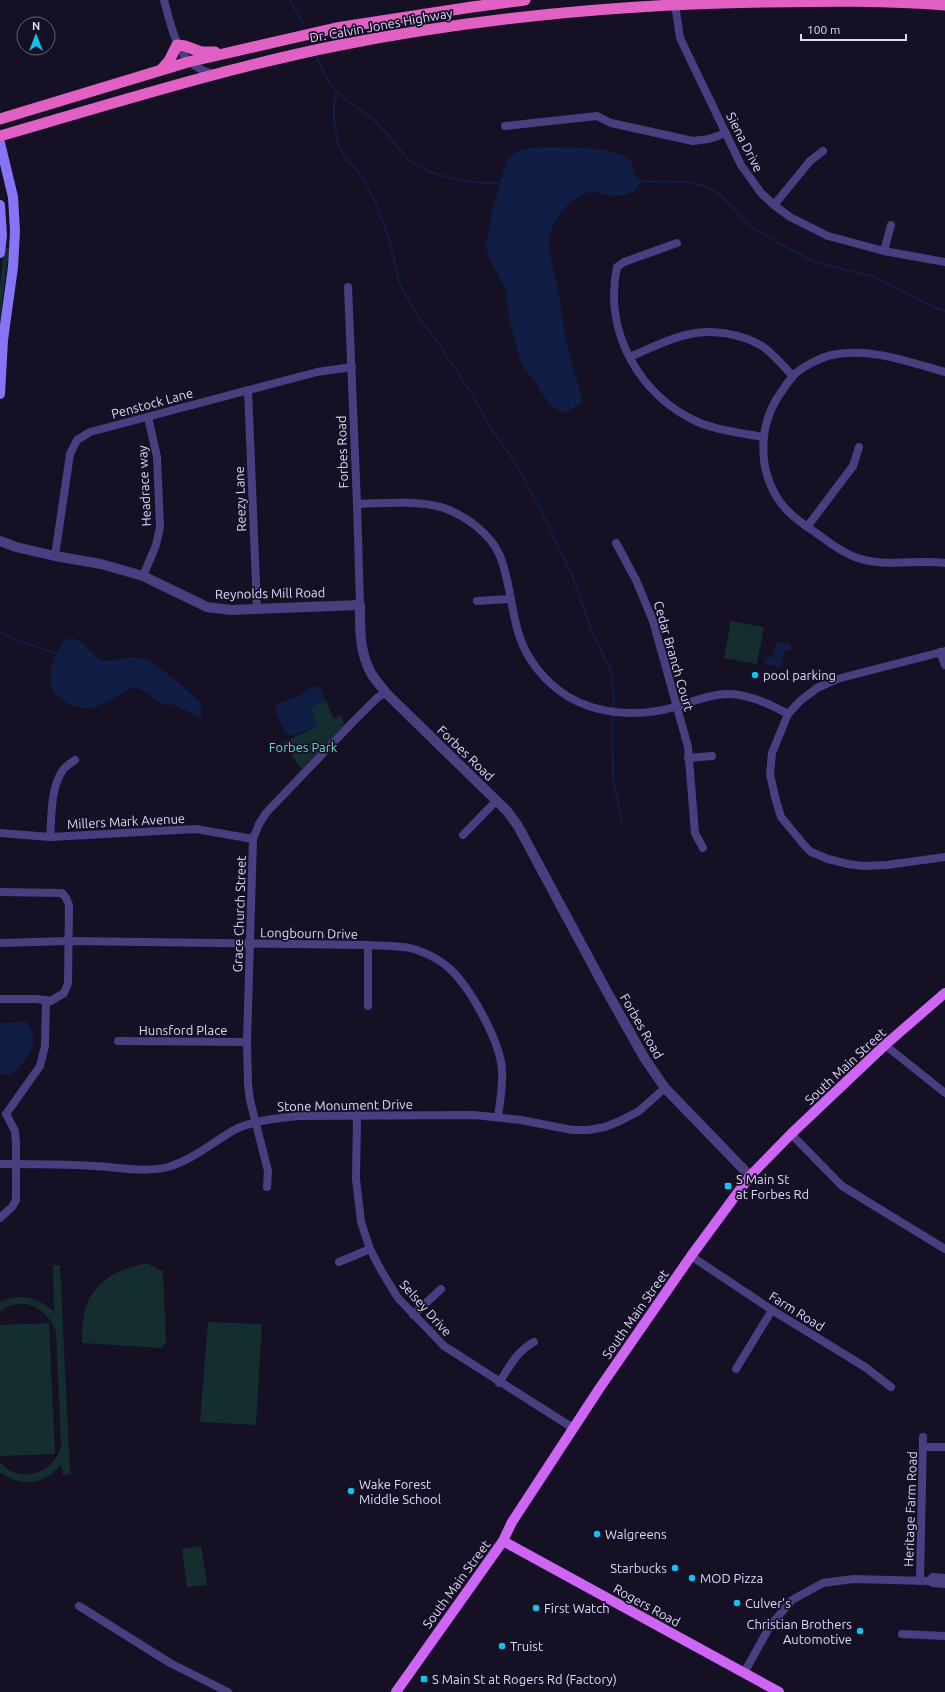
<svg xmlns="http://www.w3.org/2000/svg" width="945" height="1692" font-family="Ubuntu,sans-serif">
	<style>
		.green { fill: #142d2e }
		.water { fill: #101e45 }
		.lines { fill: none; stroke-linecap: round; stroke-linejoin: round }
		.stream { stroke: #101e45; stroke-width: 2 }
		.minor { stroke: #483f81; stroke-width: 8 }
		.tertiary { stroke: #483f81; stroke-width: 10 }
		.secondary { stroke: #8574f6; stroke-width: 10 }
		.primary { stroke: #ce65f5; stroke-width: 10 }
		.trunk { stroke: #e160c4; stroke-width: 11 }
		.poi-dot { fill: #10c2ef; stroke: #161025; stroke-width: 1.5 }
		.labels { text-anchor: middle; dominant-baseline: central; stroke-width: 3.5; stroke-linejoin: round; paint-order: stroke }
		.street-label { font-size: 13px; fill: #dfd7fc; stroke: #161025 }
		.poi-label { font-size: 13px; fill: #dfd7fc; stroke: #161025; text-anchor: start }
		.park-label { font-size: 13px; fill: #67d8c8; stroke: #161025 }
	</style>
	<rect width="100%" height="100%" fill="#161025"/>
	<g class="green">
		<polygon points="6,247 9,249 0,318 0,285 4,249"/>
		<polygon points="731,621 764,627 757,664 724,658"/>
		<polygon points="326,701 334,719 341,715 344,723 342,728 302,769 282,743 317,726 310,707"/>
		<path d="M146 1263 163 1271 166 1342 161 1348 82 1343C82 1313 86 1290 114 1274 123 1269 136 1266 146 1263Z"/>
		<path d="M53 1265H60L70 1474 63 1475 61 1465C44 1485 22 1488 0 1472V1462C20 1485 55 1474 61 1445L56 1332C48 1308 22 1294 0 1312V1302C23 1292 36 1298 54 1311Z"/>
		<polygon points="208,1322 262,1324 256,1425 200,1422"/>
		<polygon points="49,1323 55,1454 0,1456 0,1325"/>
		<polygon points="201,1546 207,1585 187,1587 182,1549"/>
	</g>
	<g class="water">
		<path d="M542 147C559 147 620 146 631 161 633 164 633 171 634 176L638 177 641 181C635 197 620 196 605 195 600 194 595 191 590 192 573 196 555 215 551 232 546 251 556 276 559 295 561 308 562 321 565 334 569 357 578 379 582 402L568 411 562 412 550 405 541 392 535 381 525 370 520 360 510 322 505 288 489 258 486 246 492 212 507 159C518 149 527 148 542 147Z"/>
		<path d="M73 638 82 643 95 656 103 661H114L126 658 136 657 146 660 153 663 179 683 200 702 202 717C191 715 184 708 174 705 170 704 165 704 161 703 152 699 147 689 135 688 127 688 123 693 116 697 106 703 94 709 82 708 76 707 69 705 65 701 60 698 54 694 52 688 46 672 56 652 65 640Z"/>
		<polygon points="776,641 790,644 791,650 785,651 781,667 765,664 764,658 773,657"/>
		<polygon points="320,686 326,701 310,708 317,726 291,736 285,733 275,709 276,705 301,695 309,688"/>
		<path d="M27 1022C43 1044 26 1060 11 1075L0 1074V1023Z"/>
	</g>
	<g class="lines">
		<g class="stream">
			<polyline points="290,0 303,24"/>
			<path d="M317 57C322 69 327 82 337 91 349 104 365 112 378 124 388 134 396 146 406 157 426 177 473 184 501 183"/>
			<polyline points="337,91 334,106 334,119 337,141 345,157 360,174 375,201 390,242 399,282 406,296 421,321 434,337 472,394 488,424 518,467 542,513 572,575 591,629 611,672 614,698 612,710"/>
			<polyline points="640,181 685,182 704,186 718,193 750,226 777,242 814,262 875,277 929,305 945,311"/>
			<polyline points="0,631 16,640 58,654"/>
			<polyline points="612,714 613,780 622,822"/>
		</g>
		<g class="minor">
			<path d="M164 0C173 32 177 67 215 74"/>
			<polyline points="675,4 680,38 741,165 761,193 774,205 790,217 828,236 884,251 945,262"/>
			<polyline points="505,126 597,116 611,123 693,141 709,139 726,133"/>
			<polyline points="774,205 810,161 823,151"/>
			<path d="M677 243 624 262 617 267C603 332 640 397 700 423 720 431 742 433 763 437"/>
			<polyline points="884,251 891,225"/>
			<polyline points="348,287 357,504 360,605"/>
			<path d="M630 357C649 349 669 338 690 334 713 329 742 334 762 346 774 354 783 366 793 376"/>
			<path d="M945 372C909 362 870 347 832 355 821 357 800 368 793 376 789 381 785 386 782 391 758 423 757 469 780 502 790 516 805 525 819 535 830 543 841 552 855 557 884 568 915 559 945 563"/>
			<polyline points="248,390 257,608"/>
			<path d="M357 504C383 503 419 500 444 508 466 516 491 534 500 556 510 581 511 610 519 635 527 660 545 682 567 696 600 716 643 717 678 706 694 701 711 694 728 694 748 694 770 704 788 714"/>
			<polyline points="807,527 853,466 859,447"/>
			<polyline points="616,543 636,580 653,621 688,747 695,833 703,848"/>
			<polyline points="55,556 70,454 77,440 90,432 317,372 352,367"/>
			<polyline points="143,576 156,545 160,527 157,457 148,417"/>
			<polyline points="477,601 511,599"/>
			<polyline points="945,651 837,679 817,688 800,701 788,714 772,753 770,774 775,797 781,817 805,846 811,852 828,859 848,864 863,866 887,865 945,857"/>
			<polyline points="940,652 945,665"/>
			<polyline points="688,758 712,756"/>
			<polyline points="0,833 50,837 196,829 253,839"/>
			<polyline points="463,835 497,800"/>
			<path d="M50 837C52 816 50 788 63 770 66 766 71 763 75 760"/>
			<polyline points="0,892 62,893 66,898 69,905 68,983 64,993 51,1001 37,999 0,999"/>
			<path d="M0 943 69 941 368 945C383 946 399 945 414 949 426 953 439 959 449 968 470 987 501 1042 502 1071 503 1086 500 1102 498 1117"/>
			<polyline points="368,1006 368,945"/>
			<polyline points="118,1041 247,1042"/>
			<polyline points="885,1045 945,1093"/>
			<polyline points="6,1114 40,1066 45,1046 46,1000"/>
			<polyline points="357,1115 356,1179 361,1222 370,1249 382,1272 398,1298 444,1346 573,1428"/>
			<polyline points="791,1134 842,1186 945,1249"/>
			<path d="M0 1164C32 1164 63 1164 95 1166 118 1167 145 1173 168 1167 192 1160 212 1143 234 1130 254 1120 278 1118 299 1116L474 1115 521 1120 572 1130H588L605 1127 620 1121 639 1111 665 1088"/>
			<polyline points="267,1187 268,1171 250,1100 248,1084 247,1042 253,839 259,824 266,813 353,722 378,697 386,693"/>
			<polyline points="0,1218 12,1207 16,1200 16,1144 15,1131 6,1114"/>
			<polyline points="691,1256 772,1310 865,1367 891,1387"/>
			<polyline points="339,1262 370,1249"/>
			<polyline points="413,1315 441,1289"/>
			<polyline points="736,1369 772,1310"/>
			<path d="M499 1383C509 1367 517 1351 534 1342"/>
			<polyline points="923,1447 945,1447"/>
			<polyline points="920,1581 923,1437"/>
			<polyline points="928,1581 933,1577 945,1578"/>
			<polyline points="79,1606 170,1663 228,1692"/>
			<polyline points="902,1634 945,1636"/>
			<polyline points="744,1673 770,1626 792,1600 823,1583 853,1579 928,1581 933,1583 945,1584"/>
		</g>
		<path class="tertiary" d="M0 541 16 547 55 556 101 564 143 576 207 607 231 610 360 605C360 628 359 651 371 673 375 680 381 686 386 693L507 811 518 826 606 990 645 1059 665 1088 750 1176"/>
		<g class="secondary">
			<polyline points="0,143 13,197 15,231 13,267 3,340 0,394"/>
			<polyline points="0,205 2,235 0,253"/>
		</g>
		<g class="primary">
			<polyline points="503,1541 779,1692"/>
			<polyline points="396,1692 503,1541 512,1522 599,1389 691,1256 750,1176 791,1134 885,1045 945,993"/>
		</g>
		<g class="trunk">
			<polyline points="161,70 169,61 177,45 185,46 201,52 215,52"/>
			<polyline points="0,119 188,62 336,28 472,7 525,0"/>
			<path d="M0 136C111 104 222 69 335 46 477 18 622 4 767 2 826 1 886 0 945 5"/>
		</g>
	</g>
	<g class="poi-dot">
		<circle cx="755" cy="675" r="4"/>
		<rect x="724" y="1182" width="8" height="8" rx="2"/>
		<circle cx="351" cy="1491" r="4"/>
		<circle cx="597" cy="1534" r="4"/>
		<circle cx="675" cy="1568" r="4"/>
		<circle cx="692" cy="1578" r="4"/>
		<circle cx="737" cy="1603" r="4"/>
		<circle cx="536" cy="1608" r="4"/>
		<circle cx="860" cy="1631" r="4"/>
		<circle cx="502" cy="1646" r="4"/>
		<rect x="420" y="1675" width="8" height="8" rx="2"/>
	</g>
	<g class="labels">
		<g class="street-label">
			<text transform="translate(381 25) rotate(-10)">Dr. Calvin Jones Highway</text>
			<text transform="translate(745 142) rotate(63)">Siena Drive</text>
			<text transform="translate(152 403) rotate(-15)">Penstock Lane</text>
			<text transform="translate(342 452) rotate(-92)">Forbes Road</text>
			<text transform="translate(144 486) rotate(-93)">Headrace way</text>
			<text transform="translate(240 499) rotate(-92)">Reezy Lane</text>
			<text transform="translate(270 593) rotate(-1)">Reynolds Mill Road</text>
			<text transform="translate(674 656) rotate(74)">Cedar Branch Court</text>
			<text transform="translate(466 753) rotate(44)">Forbes Road</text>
			<text transform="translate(126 821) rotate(-3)">Millers Mark Avenue</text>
			<text transform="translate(239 914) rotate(-88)">Grace Church Street</text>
			<text transform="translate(309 933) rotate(1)">Longbourn Drive</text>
			<text transform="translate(642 1026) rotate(60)">Forbes Road</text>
			<text x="183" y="1030">Hunsford Place</text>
			<text transform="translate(845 1066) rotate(-43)">South Main Street</text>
			<text transform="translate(345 1105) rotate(-1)">Stone Monument Drive</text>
			<text transform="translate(426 1308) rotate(48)">Selsey Drive</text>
			<text transform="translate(797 1311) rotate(32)">Farm Road</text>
			<text transform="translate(635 1314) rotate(-55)">South Main Street</text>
			<text transform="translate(910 1509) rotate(-88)">Heritage Farm Road</text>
			<text transform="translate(456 1584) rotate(-54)">South Main Street</text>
			<text transform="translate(647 1605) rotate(29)">Rogers Road</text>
		</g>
		<g class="poi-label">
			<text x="763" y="675">pool parking</text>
			<text x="736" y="1179">S Main St<tspan x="736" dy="15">at Forbes Rd</tspan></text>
			<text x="359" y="1484">Wake Forest<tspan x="359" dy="15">Middle School</tspan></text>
			<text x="605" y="1534">Walgreens</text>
			<text x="667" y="1568" text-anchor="end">Starbucks</text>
			<text x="700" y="1578">MOD Pizza</text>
			<text x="745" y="1603">Culver's</text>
			<text x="544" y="1608">First Watch</text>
			<text x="852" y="1624" text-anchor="end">Christian Brothers<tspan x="852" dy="15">Automotive</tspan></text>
			<text x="510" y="1646">Truist</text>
			<text x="432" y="1679">S Main St at Rogers Rd (Factory)</text>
		</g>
		<g class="park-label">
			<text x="303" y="747">Forbes Park</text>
		</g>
	</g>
	<g transform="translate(36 36)"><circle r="19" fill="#161025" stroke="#66607b"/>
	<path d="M0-3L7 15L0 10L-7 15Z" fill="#10c2ef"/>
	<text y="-6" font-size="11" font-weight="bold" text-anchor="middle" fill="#dfd7fc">N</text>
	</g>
	<path d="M801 34v6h105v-6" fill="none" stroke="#dfd7fc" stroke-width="2"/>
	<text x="807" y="34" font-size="12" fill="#dfd7fc" stroke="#161025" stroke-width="3" paint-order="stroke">100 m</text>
</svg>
